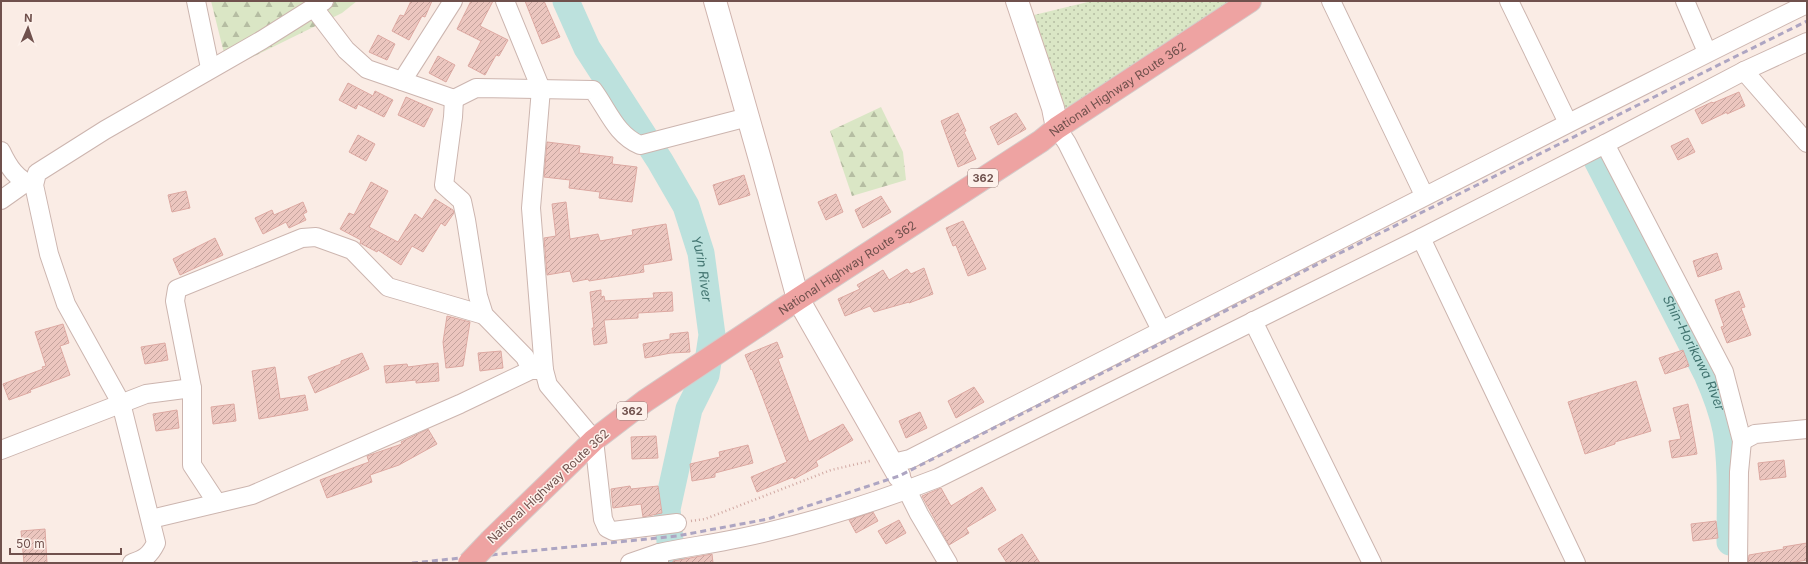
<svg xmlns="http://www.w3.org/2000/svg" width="1808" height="564" font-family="Inter,sans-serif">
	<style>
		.grass { fill: url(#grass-dots) }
		.forest { fill: url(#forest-firs) }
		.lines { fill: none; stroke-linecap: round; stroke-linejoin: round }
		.river { stroke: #bce1dd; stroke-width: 27 }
		.building { fill: url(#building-hatch); stroke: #dda9a2 }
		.street-casing { stroke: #ccb5af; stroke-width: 20 }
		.secondary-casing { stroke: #cfb3ad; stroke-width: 24 }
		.highway-casing { stroke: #d4cbca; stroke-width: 24 }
		.path { stroke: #d1a9a3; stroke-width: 2.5; stroke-dasharray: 1 3; stroke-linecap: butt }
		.street { stroke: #fff; stroke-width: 18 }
		.secondary { stroke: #fff; stroke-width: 22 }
		.highway { stroke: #eea3a2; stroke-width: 22 }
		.rail { stroke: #ada5c2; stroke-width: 3; stroke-dasharray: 6 4; stroke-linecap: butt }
		.highway-bridge-casing { stroke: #d4cbca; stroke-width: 24; stroke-linecap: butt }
		.highway-bridge { stroke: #eea3a2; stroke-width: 22 }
		.labels { text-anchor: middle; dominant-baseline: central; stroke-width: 3; stroke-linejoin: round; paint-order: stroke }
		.shield { fill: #fdf1eb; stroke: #9a817c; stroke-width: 1 }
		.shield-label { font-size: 11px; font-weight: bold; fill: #70514d }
		.street-label { font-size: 12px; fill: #70514d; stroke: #fdf1eb }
		.water-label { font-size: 13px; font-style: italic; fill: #427470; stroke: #fdf1eb }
	</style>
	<defs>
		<pattern id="grass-dots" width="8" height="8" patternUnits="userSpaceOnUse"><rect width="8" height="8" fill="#dae6c5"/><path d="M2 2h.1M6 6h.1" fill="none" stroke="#b5bda2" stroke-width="1.8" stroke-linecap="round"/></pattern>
		<pattern id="forest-firs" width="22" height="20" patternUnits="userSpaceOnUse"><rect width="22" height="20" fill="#dae6c5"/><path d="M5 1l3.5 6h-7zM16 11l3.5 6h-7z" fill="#b5bda2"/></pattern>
		<pattern id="building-hatch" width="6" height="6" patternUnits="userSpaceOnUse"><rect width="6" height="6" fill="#ecc6bf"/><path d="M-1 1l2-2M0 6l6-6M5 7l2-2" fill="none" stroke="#c4a39d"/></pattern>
	</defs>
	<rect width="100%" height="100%" fill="#faece5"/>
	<polygon class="grass" points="1092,1 1240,1 1064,111 1034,15"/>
	<g class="forest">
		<polygon points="211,1 357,1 342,13 228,69"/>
		<polygon points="881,107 903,152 906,180 852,196 830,131"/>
	</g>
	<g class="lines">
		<g class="river">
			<path id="s1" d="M566 1 587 48 660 161 686 206 701 253 712 335 706 375 689 409 667 509 672 563"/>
			<path id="s2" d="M1597 160 1707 374C1715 392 1722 410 1726 430 1732 465 1730 506 1730 542"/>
		</g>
	</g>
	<g class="building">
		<polygon points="411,1 432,1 425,17 422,16 409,40 392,31 400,15 404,16"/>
		<polygon points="471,1 493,1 480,26 508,40 499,56 496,55 485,75 468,66 481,41 457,29"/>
		<polygon points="525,1 544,1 560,37 542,44"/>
		<polygon points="378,35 395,44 387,60 369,52"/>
		<polygon points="438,56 455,65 446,82 429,73"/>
		<polygon points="348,83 373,96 375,91 393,100 384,117 358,104 356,109 339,100"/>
		<polygon points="1739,92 1745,106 1727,114 1727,112 1702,124 1695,110 1712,102 1713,103"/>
		<polygon points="406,97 433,109 424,127 398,115"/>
		<polygon points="958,113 966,131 964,132 976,159 958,167 941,121"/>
		<polygon points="1016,113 1026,129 998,145 990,127"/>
		<polygon points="358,135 375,144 366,161 349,152"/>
		<polygon points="1688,138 1695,152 1678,160 1671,146"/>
		<polygon points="547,142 580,146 579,153 613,157 612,164 637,167 632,202 599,198 600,192 569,188 570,180 544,177"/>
		<polygon points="744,175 750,195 719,205 713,185"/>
		<polygon points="371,182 388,191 369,227 398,242 415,214 422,219 435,199 453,210 454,213 445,226 441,223 423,252 412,246 401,265 378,250 377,252 360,243 361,240 340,229 349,213 354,215"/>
		<polygon points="186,191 190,208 172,212 168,195"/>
		<polygon points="836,194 843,212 826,220 818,202"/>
		<polygon points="881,196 891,212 863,228 855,210"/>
		<polygon points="303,202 307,212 303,214 306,220 289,228 286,222 263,234 255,218 272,210 274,215"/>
		<polygon points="566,202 570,239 598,234 600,241 633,235 632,230 666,224 672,260 643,265 644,272 589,281 588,279 573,282 570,271 547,275 544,238 556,236 552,204"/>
		<polygon points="963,221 986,269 968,276 956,245 953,246 946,228"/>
		<polygon points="215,238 223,255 180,275 173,259"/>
		<polygon points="1717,253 1722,269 1698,277 1693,261"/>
		<polygon points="924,268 933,294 909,303 909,302 874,312 870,306 845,316 838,299 860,289 857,285 883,270 889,280 907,269 911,274"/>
		<polygon points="601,290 601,297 604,296 605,301 654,298 653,293 672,292 673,311 638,313 638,318 604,320 607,343 594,345 592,328 594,328 590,292"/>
		<polygon points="1739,291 1745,307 1741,308 1751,335 1727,343 1721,327 1724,326 1715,300"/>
		<polygon points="447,316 470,322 463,366 446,368 443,342"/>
		<polygon points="63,324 69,343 60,346 70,375 30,390 31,392 9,400 3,384 43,369 42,367 46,366 35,332"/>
		<polygon points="688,332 690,352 671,353 645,358 643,344 670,339 670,334"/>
		<polygon points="777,342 783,357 778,359 809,442 843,424 853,440 816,461 818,466 794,479 793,477 757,492 751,477 787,462 752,369 751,370 745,355"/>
		<polygon points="165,343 168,360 145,364 141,347"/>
		<polygon points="1683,350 1689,366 1665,374 1659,358"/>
		<polygon points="501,351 503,368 480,371 478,353"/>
		<polygon points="362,353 369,369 315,393 308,377 341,364 341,361"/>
		<polygon points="438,363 439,381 416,383 416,380 386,383 384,366 407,364 408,367"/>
		<polygon points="275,367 280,399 305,395 308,410 259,419 252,371"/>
		<polygon points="1636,381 1651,431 1615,442 1615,444 1585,454 1568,402"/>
		<polygon points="974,387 984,402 956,418 948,401"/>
		<polygon points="234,404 236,421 213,424 211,407"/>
		<polygon points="1688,404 1697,454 1672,458 1669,441 1681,439 1673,408"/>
		<polygon points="177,410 179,428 156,431 153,414"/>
		<polygon points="920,412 927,428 906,438 899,421"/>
		<polygon points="428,429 437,444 399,465 370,475 372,482 327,498 320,480 369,462 367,456 402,444 401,442"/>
		<polygon points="656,436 658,458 632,459 631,437"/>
		<polygon points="748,445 753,463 715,473 715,477 692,481 690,464 720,457 719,452"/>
		<polygon points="1784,460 1786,477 1760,480 1758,463"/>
		<polygon points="630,486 631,489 658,486 662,513 643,517 641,504 613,508 611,489"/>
		<polygon points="982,487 996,510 966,528 969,533 949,545 922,496 941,488 951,506"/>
		<polygon points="873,512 878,521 856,533 849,520"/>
		<polygon points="899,520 906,533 886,544 878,531"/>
		<polygon points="1716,521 1718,538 1693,541 1691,524"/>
		<polygon points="45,529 47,563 24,563 21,531"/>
		<polygon points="1022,534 1040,563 1007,563 998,549"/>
		<polygon points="1807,543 1807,560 1789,563 1748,563 1749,555 1784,549 1783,547"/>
		<polygon points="712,554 713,563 673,563 673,561"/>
	</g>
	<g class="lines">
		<defs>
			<g id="street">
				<polyline points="196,1 210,68"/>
				<polyline points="505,1 541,89 531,208 544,370 548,385 594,440 603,519 607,528 613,531 677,523"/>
				<polyline points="1331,1 1424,195"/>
				<polyline points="1509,1 1568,123"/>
				<polyline points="1685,1 1707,52"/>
				<path d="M314 8 346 50 367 69 454 99 476 88 593 90C608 110 616 135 640 145L748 117"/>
				<polyline points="1744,71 1807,143"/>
				<polyline points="402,81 453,1"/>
				<polyline points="454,99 453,117 444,185 462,201 466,220 478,296 484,315 525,357 531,370"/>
				<polyline points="1057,128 1067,143 1161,330"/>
				<polyline points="1605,144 1724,372 1742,441 1739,472 1738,563"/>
				<path d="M1 151C8 166 17 181 34 185"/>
				<polyline points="1,200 25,183"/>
				<polyline points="1421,238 1576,563"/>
				<polyline points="1253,321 1372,563"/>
				<polyline points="1742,441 1755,434 1807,429"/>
				<polyline points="1,450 146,394 192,388"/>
				<path d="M893 463 910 459C1128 346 1347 234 1567 124 1647 84 1726 43 1807 4"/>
				<polyline points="902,480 919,514 948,563"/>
				<polyline points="217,503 192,465 192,388 175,301 177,289 302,238 316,237 352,250 388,287 484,315"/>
				<polyline points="151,519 252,495 460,404 531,370 544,370"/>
				<path d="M659 553C686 547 713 544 740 538 807 524 874 503 938 478L1421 238 1605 144 1744 71 1807 42"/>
				<path d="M132 563C145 559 150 555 156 543L121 403 66 304 49 254 34 185 37 173 105 130 262 40 324 1"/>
				<polyline points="630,563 659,553 659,563"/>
			</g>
			<g id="secondary">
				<polyline points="715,1 761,163 798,299 899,476"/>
				<polyline points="1017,1 1053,108 1057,128"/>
			</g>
			<g id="highway">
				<path id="s3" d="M491 540 594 440 645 401 798 299 1041 141 1057 128 1250 1"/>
			</g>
		</defs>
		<use href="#street" class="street-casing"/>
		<use href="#secondary" class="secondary-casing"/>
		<use href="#highway" class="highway-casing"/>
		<polyline class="path" points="691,521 705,519 831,470 870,461"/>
		<use href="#street" class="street"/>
		<use href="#secondary" class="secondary"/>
		<use href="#highway" class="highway"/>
		<polyline class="rail" points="412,563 677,536 768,519 899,476 1318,264 1807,21"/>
		<defs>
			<polyline id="highway-bridge" points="469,563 491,540"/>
		</defs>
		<use href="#highway-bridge" class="highway-bridge-casing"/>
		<use href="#highway-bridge" class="highway-bridge"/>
	</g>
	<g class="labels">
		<g class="shield">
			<rect x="968" y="169" width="30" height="18" rx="3"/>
			<rect x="617" y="402" width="30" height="18" rx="3"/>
		</g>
		<g class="shield-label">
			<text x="983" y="178">362</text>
			<text x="632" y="411">362</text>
		</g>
		<g class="street-label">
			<text stroke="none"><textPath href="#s3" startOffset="774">National Highway Route 362</textPath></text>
			<text stroke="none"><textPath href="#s3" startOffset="450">National Highway Route 362</textPath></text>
			<text transform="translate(548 486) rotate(-43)">National Highway Route 362</text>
		</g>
		<g class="water-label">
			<text stroke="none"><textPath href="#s1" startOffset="303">Yurin River</textPath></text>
			<text stroke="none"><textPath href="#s2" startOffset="216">Shin-Horikawa River</textPath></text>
		</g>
	</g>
	<rect width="1808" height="564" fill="none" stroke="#70514d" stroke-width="4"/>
	<g transform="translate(28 28) rotate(2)" stroke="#fdf1eb" stroke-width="3" paint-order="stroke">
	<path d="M0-3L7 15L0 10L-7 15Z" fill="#70514d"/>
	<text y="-6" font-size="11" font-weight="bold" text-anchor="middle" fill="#70514d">N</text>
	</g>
	<path d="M10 548v6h111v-6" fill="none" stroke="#70514d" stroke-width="2"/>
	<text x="16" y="548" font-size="12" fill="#70514d" stroke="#fdf1eb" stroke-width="3" paint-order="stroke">50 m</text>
</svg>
